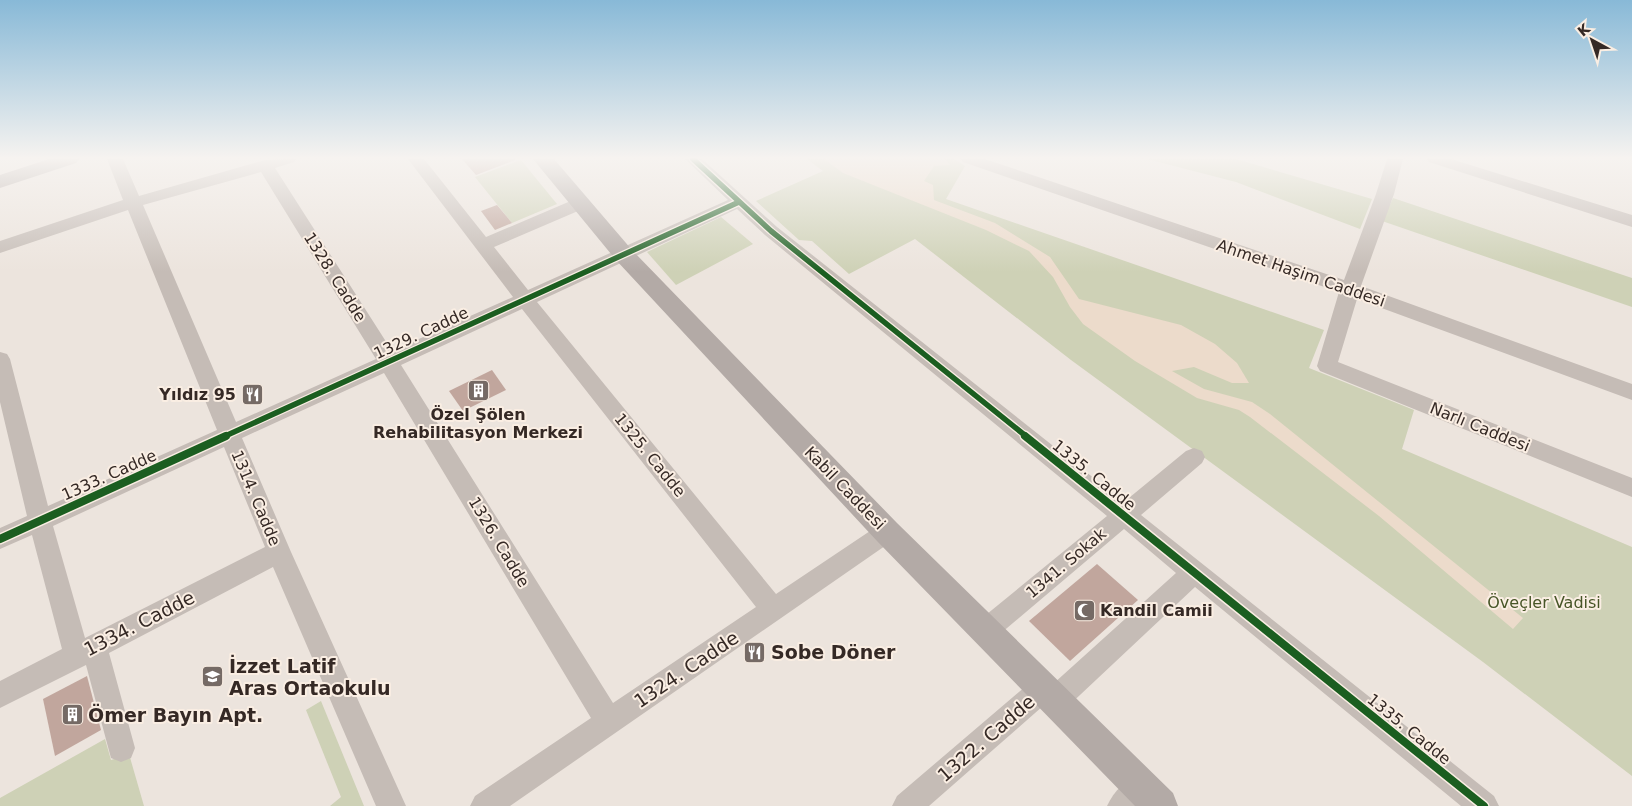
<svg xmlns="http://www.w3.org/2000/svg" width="1632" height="806" font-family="'DejaVu Sans',sans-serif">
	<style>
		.green { fill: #ced1b6 }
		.plaza { fill: #ecdbcb }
		.building { fill: #c1a69d }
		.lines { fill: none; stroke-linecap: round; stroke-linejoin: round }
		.minor { fill: #c5bcb6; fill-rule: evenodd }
		.major { fill: #b3aaa6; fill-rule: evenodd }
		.cycleway-far1-casing { stroke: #faeee3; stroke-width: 8 }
		.cycleway-casing { stroke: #faeee3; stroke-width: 11 }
		.cycleway-far1 { stroke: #1b5e20; stroke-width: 5.5 }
		.cycleway { stroke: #1b5e20; stroke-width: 8 }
		.labels { text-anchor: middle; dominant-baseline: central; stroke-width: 4; stroke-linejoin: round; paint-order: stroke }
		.street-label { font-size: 16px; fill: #352925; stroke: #faeee3 }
		.poi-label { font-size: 16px; font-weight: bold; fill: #352925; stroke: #faeee3; text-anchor: end }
		.park-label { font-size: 16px; fill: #475527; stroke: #faeee3 }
		.near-street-label { font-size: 19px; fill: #352925; stroke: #faeee3 }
		.near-poi-label { font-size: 19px; font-weight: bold; fill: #352925; stroke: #faeee3; text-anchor: start }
	</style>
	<rect width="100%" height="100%" fill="#ece4dd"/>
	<g class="green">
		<polygon points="807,159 954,159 965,166 946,199 1324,330 1309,368 1414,410 1402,449 1632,547 1632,776 1483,662 1071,360 915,239 849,274 812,241 799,240 756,201 823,171"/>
		<polygon points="1147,159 1236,159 1372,199 1360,229 1236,182"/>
		<polygon points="521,160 557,204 512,223 475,177"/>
		<polygon points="1393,198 1632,278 1632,307 1382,221"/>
		<polygon points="721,217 753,244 676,285 647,252"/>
		<polygon points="321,701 364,806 330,806 341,797 306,710"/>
		<polygon points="105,739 111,760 129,754 144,806 0,806 0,798"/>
	</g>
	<polygon class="plaza" points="824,159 945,159 950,165 934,166 924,181 933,185 934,200 995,223 1050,257 1079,299 1181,325 1215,344 1237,363 1249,383 1232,383 1194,367 1172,371 1204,389 1252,402 1270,414 1523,618 1513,629 1379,516 1250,417 1239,410 1197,398 1135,361 1083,324 1070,307 1053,277 1029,251 986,230 843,173"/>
	<g class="building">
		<polygon points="462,159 515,159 515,160 476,175"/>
		<polygon points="497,205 512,223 495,230 481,211"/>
		<polygon points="492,370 506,390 463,411 449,391"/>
		<polygon points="1097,564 1138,600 1070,661 1029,621"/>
		<polygon points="87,676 101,730 55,756 43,699"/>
	</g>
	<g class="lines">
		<g class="minor">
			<path d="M107 159H123L139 196 265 160 296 159 294 162 275 168 392 351 513 297 408 159H424L486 237 573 200 579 199 585 200 588 204 585 208 494 247 528 290 728 200 685 159H702L777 227 1124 502 1186 451 1194 448 1202 451 1205 457 1202 463 1141 515 1494 796 1499 806H1461L1195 587 1064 710 1054 714 1044 710 1043 706 929 806H892L897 796 1033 680 1042 676 1051 680 1053 684 1176 573 1124 529 994 639 985 643 976 639 972 631 976 623 1107 516 765 235 737 209 537 302 776 594 879 525 887 522 895 525 899 532 895 539 510 806H470L475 796 591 718 384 373 242 438 291 552 406 806H376L273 567 109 653 135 748 131 758 121 762 111 758 86 665 0 708V681L62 649 32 535 0 549V528L27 516 0 402V352L7 354 10 359 48 506 217 430 128 210 0 253V241L123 200ZM261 172 376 359 236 422 143 205ZM522 309 756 607 613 703 401 365ZM224 447 265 547 85 638 53 526Z"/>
			<polygon points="961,159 985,159 1344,280 1376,194 1387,159 1403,159 1394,194 1361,286 1632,384 1632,400 1357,299 1338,362 1632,478 1632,497 1320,371 1317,366 1339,292 963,162"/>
			<polygon points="1427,159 1451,159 1632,215 1632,227 1429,162"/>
			<path d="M1141 773 1151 777 1155 787 1151 797 1142 806H1107C1114 791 1126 779 1141 773Z"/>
		</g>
		<g class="major">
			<polygon points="49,159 79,159 76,163 0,188 0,175"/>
			<polygon points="533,159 554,159 632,250 897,523 1173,793 1178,806 1135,806 877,541 616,260"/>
		</g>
		<defs>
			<g id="cycleway-far1">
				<polyline points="693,159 771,231 1027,437"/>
				<polyline points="223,437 739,202"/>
			</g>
			<g id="cycleway">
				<polyline points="1025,436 1484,806"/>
				<polyline points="0,539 226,436"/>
			</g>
		</defs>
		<use href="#cycleway-far1" class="cycleway-far1-casing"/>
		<use href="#cycleway" class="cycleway-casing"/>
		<use href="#cycleway-far1" class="cycleway-far1"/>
		<use href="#cycleway" class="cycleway"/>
	</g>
	<linearGradient id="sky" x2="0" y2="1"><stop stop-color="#88b9d7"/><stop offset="0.58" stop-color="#f6f3f0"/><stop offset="1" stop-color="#f6f3f0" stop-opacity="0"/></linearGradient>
	<rect width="1632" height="272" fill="url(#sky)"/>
	<defs>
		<symbol id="building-square" viewBox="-11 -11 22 22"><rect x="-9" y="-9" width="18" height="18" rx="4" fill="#756a65" stroke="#faeee3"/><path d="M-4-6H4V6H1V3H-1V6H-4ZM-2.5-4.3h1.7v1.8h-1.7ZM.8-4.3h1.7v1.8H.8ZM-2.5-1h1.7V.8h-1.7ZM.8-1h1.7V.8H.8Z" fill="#fff"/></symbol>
		<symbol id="restaurant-square" viewBox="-11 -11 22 22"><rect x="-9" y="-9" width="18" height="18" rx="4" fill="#756a65" stroke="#faeee3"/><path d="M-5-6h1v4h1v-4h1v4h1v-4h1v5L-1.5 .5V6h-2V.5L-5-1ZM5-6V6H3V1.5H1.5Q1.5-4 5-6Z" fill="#fff"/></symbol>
		<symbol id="mosque-square" viewBox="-11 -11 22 22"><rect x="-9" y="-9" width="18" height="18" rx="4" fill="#756a65" stroke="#faeee3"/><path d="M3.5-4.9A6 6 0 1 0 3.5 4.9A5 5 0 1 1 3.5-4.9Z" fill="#fff"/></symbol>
		<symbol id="school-square" viewBox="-11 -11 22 22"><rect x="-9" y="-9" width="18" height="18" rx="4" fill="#756a65" stroke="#faeee3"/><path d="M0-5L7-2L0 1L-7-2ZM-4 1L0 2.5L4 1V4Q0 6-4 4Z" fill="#fff"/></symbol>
	</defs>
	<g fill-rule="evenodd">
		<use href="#building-square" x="466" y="378" width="25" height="25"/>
		<use href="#restaurant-square" x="240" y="382" width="25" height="25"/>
		<use href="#mosque-square" x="1072" y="598" width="25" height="25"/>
		<use href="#restaurant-square" x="742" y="640" width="25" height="25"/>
		<use href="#school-square" x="200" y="664" width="25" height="25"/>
		<use href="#building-square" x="60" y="702" width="25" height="25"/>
	</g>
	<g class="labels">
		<g class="street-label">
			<text transform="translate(1301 273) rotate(19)">Ahmet Haşim Caddesi</text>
			<text transform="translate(335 277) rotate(58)">1328. Cadde</text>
			<text transform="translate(421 333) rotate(-25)">1329. Cadde</text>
			<text transform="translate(1480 427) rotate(22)">Narlı Caddesi</text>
			<text transform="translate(650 455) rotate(51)">1325. Cadde</text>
			<text transform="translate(109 475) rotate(-24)">1333. Cadde</text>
			<text transform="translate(1094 475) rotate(39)">1335. Cadde</text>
			<text transform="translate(845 488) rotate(46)">Kabil Caddesi</text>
			<text transform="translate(256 498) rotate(67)">1314. Cadde</text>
			<text transform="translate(499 542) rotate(59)">1326. Cadde</text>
			<text transform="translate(1066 563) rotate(-40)">1341. Sokak</text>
			<text transform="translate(1409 729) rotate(39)">1335. Cadde</text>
		</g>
		<g class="poi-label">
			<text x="236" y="394">Yıldız 95</text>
			<text x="478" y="414" text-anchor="middle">Özel Şölen<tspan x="478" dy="18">Rehabilitasyon Merkezi</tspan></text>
			<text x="1100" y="610" text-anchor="start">Kandil Camii</text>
		</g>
		<g class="park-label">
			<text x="1544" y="602">Öveçler Vadisi</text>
		</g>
		<g class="near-street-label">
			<text transform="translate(139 623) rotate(-27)">1334. Cadde</text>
			<text transform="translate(686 669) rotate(-34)">1324. Cadde</text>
			<text transform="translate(986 738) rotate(-41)">1322. Cadde</text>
		</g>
		<g class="near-poi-label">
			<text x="771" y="652">Sobe Döner</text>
			<text x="229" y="666">İzzet Latif<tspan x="229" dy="22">Aras Ortaokulu</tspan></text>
			<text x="88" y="715">Ömer Bayın Apt.</text>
		</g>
	</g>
	<g transform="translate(1592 40) rotate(320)" stroke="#faeee3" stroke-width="4" paint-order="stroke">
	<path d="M0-4L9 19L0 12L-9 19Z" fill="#352925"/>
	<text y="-8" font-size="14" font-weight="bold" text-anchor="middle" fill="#352925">K</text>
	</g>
</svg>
